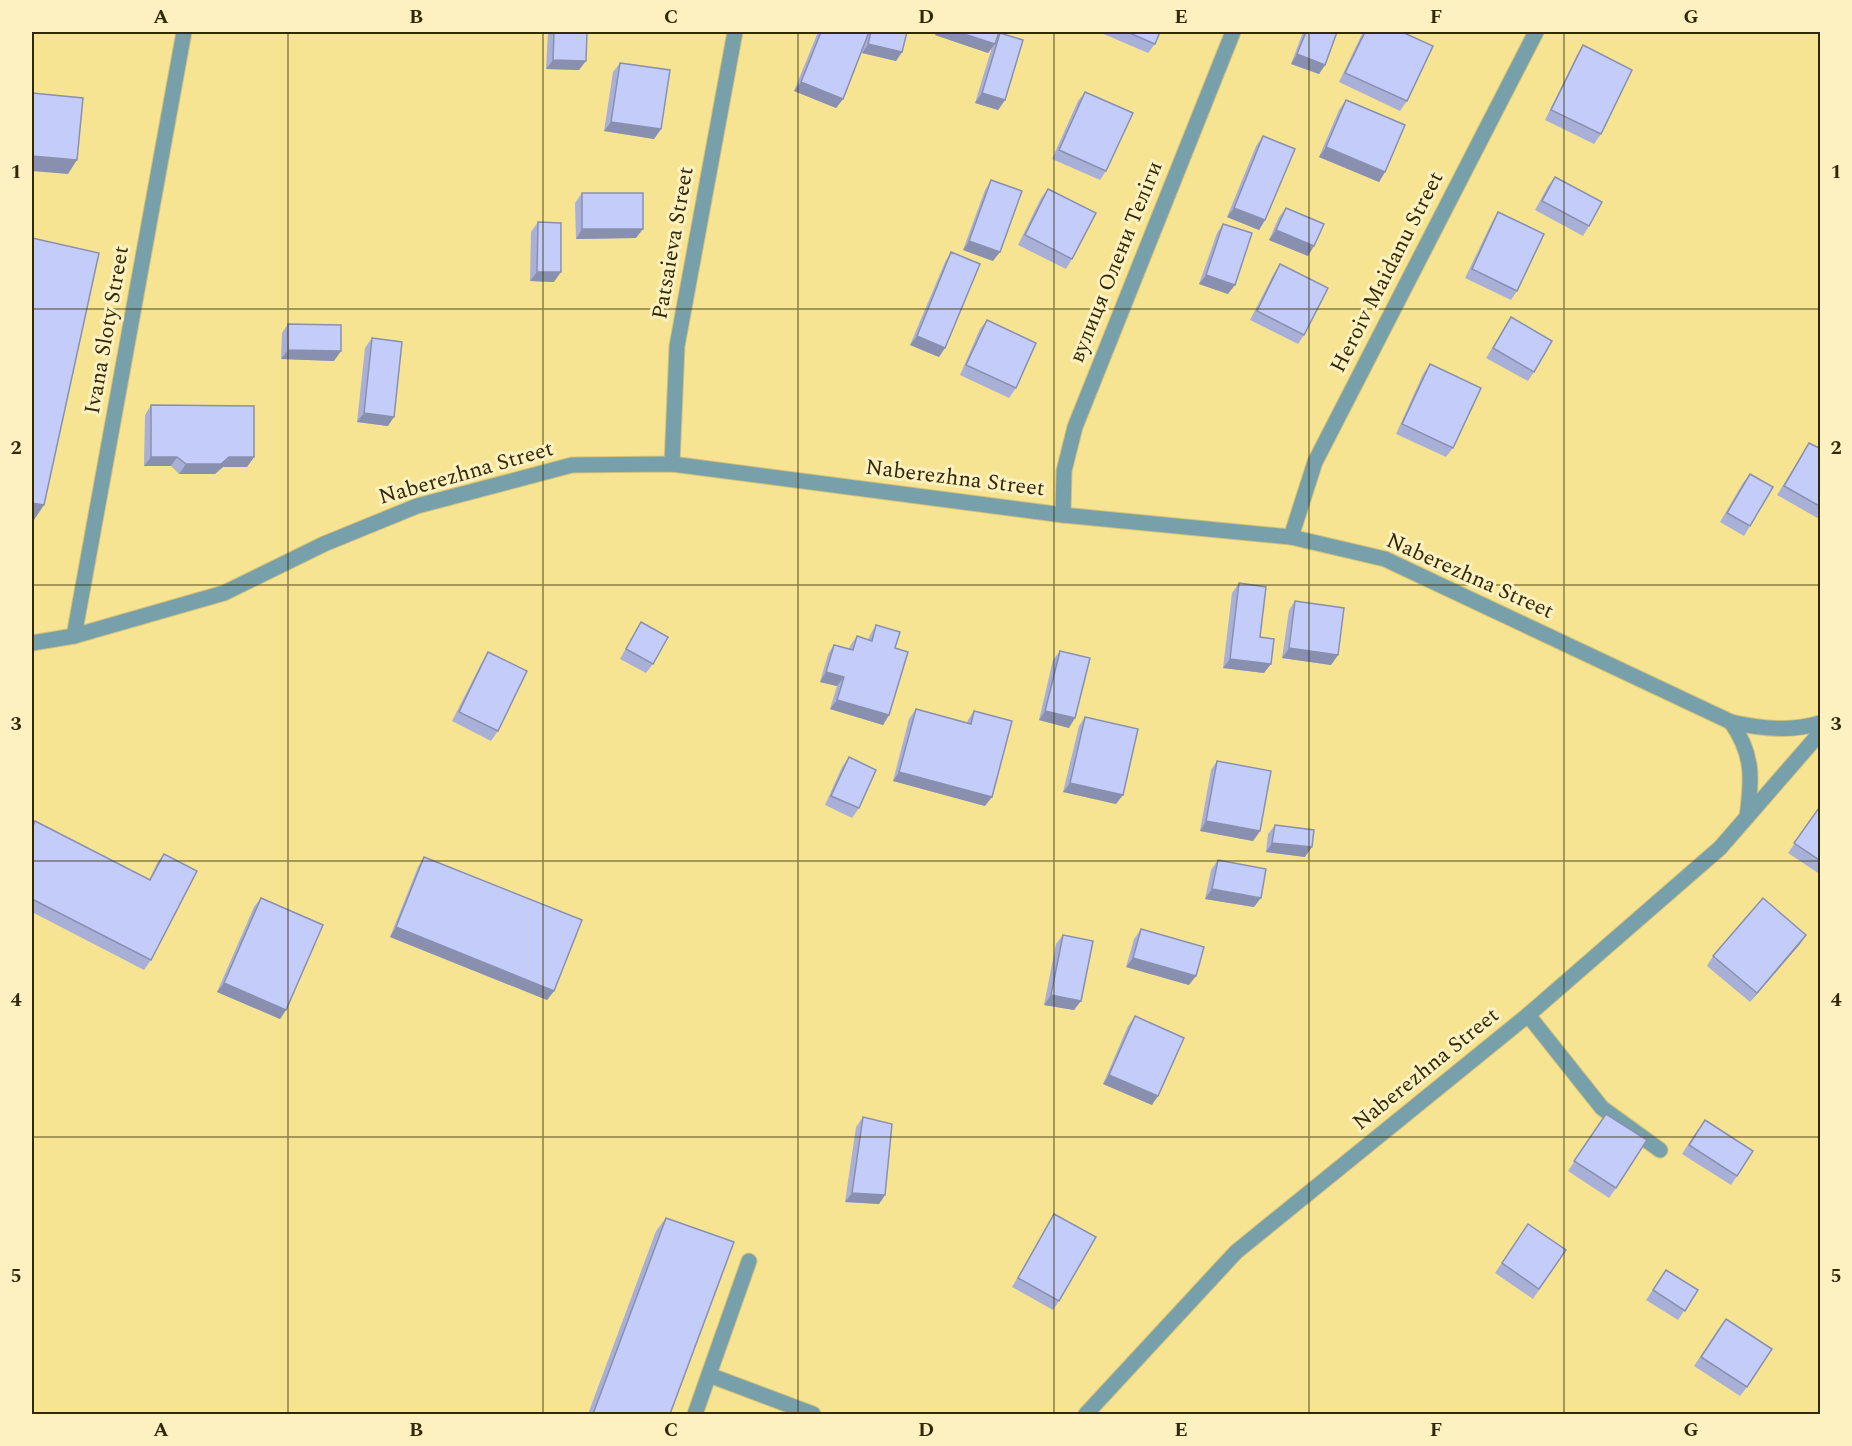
<svg xmlns="http://www.w3.org/2000/svg" width="1852" height="1446" font-family="Spectral,serif">
	<style>
		.lines { fill: none; stroke-linecap: round; stroke-linejoin: round }
		.service-casing { stroke: #d3c27a; stroke-width: 17 }
		.minor-casing { stroke: #d3c27a; stroke-width: 17 }
		.service { stroke: #78a0ab; stroke-width: 15 }
		.minor { stroke: #78a0ab; stroke-width: 15 }
		.wall { fill: #a9b0d7 }
		.shaded-wall { fill: #8990af }
		.building { fill: #c4cdfa; stroke: #8990af; stroke-width: 1.5 }
		.grid { fill: none; stroke: #312906; stroke-width: 1.5; stroke-opacity: 0.55 }
		.labels { text-anchor: middle; dominant-baseline: central; stroke-width: 6; stroke-linejoin: round; paint-order: stroke }
		.street-label { font-size: 22px; fill: #312906; stroke: #fdf1c2 }
		.neatline { fill: none; stroke: #312906; stroke-width: 2 }
		.grid-label { font-size: 20px; text-anchor: middle; font-weight: bold; fill: #312906 }
	</style>
	<rect width="100%" height="100%" fill="#f7e493"/>
	<g class="lines">
		<defs>
			<g id="service">
				<polyline points="1528,1015 1602,1108 1660,1150"/>
				<polyline points="709,1375 813,1414"/>
				<polyline points="695,1414 749,1261"/>
			</g>
			<g id="minor">
				<polyline points="672,464 677,346 735,32"/>
				<polyline points="1063,515 1064,471 1075,427 1233,32"/>
				<polyline points="1291,537 1315,462 1536,32"/>
				<polyline points="74,636 184,32"/>
				<path d="M32 643 74 636 224 593 324 544 417 506 572 465 672 464 1063 515 1291 537 1385 559 1731 722C1761 729 1791 732 1820 723"/>
				<path d="M1731 722C1754 755 1752 779 1747 817"/>
				<polyline points="1086,1414 1236,1252 1528,1015 1720,848 1820,733"/>
			</g>
		</defs>
		<use href="#service" class="service-casing"/>
		<use href="#minor" class="minor-casing"/>
		<use href="#service" class="service"/>
		<use href="#minor" class="minor"/>
	</g>
	<g class="wall">
		<polygon points="548,32 587,32 579,70 546,69"/>
		<polygon points="818,32 907,32 902,52 896,61 862,53 863,46 843,99 836,108 794,91"/>
		<polygon points="936,32 999,32 996,39 1000,33 1005,100 998,110 975,103 992,47 988,53 935,35"/>
		<polygon points="1099,32 1160,32 1155,44 1148,53"/>
		<polygon points="1303,32 1337,32 1325,65 1319,74 1291,64"/>
		<polygon points="1363,32 1402,32 1407,101 1400,111 1339,82"/>
		<polygon points="1583,45 1601,134 1594,144 1545,120 1577,55"/>
		<polygon points="620,63 661,129 654,139 604,131 613,72"/>
		<polygon points="1085,92 1106,171 1100,180 1052,159 1078,101"/>
		<polygon points="1346,100 1385,172 1379,182 1319,157 1339,110"/>
		<polygon points="1263,136 1265,220 1259,230 1227,217 1256,146"/>
		<polygon points="1555,177 1589,226 1583,236 1535,210 1548,186"/>
		<polygon points="991,180 993,261 963,250 985,190"/>
		<polygon points="1048,189 1072,259 1066,269 1018,245 1041,198"/>
		<polygon points="582,193 636,238 576,239 575,203"/>
		<polygon points="1286,208 1308,256 1269,240 1279,217"/>
		<polygon points="1498,212 1517,291 1511,300 1465,278 1492,222"/>
		<polygon points="538,222 554,282 530,281 531,232"/>
		<polygon points="1223,224 1228,294 1199,284 1217,233"/>
		<polygon points="951,252 939,357 910,345 945,262"/>
		<polygon points="1280,264 1304,335 1298,344 1250,320 1274,273"/>
		<polygon points="1511,317 1534,372 1528,381 1486,358"/>
		<polygon points="987,320 1016,388 1009,398 960,375 980,329"/>
		<polygon points="288,324 334,361 281,359 282,333"/>
		<polygon points="372,338 388,426 357,422 365,348"/>
		<polygon points="1430,364 1453,448 1446,457 1396,434 1423,374"/>
		<polygon points="151,405 254,457 247,467 223,467 215,474 179,474 171,466 144,466 145,415"/>
		<polygon points="1809,443 1821,449 1821,520 1777,495"/>
		<polygon points="1750,474 1750,526 1744,536 1720,522 1743,483"/>
		<polygon points="1239,583 1260,637 1264,673 1223,668 1232,593"/>
		<polygon points="1295,601 1338,655 1331,665 1282,658 1289,610"/>
		<polygon points="641,622 653,664 646,673 620,659 635,632"/>
		<polygon points="876,625 895,648 889,715 883,725 830,709 837,686 820,682 828,654 834,645 849,649 850,646 857,636 868,640 870,635"/>
		<polygon points="1060,651 1069,728 1039,720 1053,660"/>
		<polygon points="488,652 498,731 491,741 452,721 482,662"/>
		<polygon points="916,709 967,723 968,720 974,711 985,806 893,781 909,719"/>
		<polygon points="1085,717 1116,804 1063,792 1079,726"/>
		<polygon points="849,757 859,808 852,818 825,805 842,767"/>
		<polygon points="1217,761 1260,831 1253,841 1200,831 1211,770"/>
		<polygon points="1821,805 1821,875 1788,853"/>
		<polygon points="35,821 149,880 157,863 164,854 151,960 144,970 32,912 32,826"/>
		<polygon points="1275,825 1305,857 1266,852 1268,834"/>
		<polygon points="424,857 554,991 547,1000 390,937 418,867"/>
		<polygon points="1218,860 1254,907 1205,899 1211,870"/>
		<polygon points="261,898 286,1010 280,1019 217,992 254,907"/>
		<polygon points="1141,929 1189,985 1126,967 1134,939"/>
		<polygon points="1063,935 1074,1010 1044,1005 1056,944"/>
		<polygon points="1800,944 1750,1002 1707,966 1713,956"/>
		<polygon points="1135,1016 1152,1105 1103,1084 1128,1026"/>
		<polygon points="1606,1114 1616,1188 1609,1198 1568,1171"/>
		<polygon points="863,1117 885,1195 879,1204 845,1202 856,1127"/>
		<polygon points="1698,1129 1737,1176 1731,1185 1682,1154"/>
		<polygon points="1054,1214 1059,1301 1053,1310 1012,1287 1048,1224"/>
		<polygon points="666,1218 670,1414 588,1414 656,1231"/>
		<polygon points="1528,1224 1566,1250 1533,1299 1495,1273"/>
		<polygon points="1666,1270 1698,1290 1678,1320 1646,1300"/>
		<polygon points="1719,1328 1747,1387 1740,1396 1694,1366"/>
	</g>
	<g class="shaded-wall">
		<polygon points="937,32 958,32 995,44 988,53 935,35"/>
		<polygon points="868,44 902,52 896,61 862,53"/>
		<polygon points="1297,54 1325,65 1319,74 1291,64"/>
		<polygon points="553,60 586,61 579,70 546,69"/>
		<polygon points="801,82 843,99 836,108 794,91"/>
		<polygon points="982,93 1005,100 998,110 975,103"/>
		<polygon points="611,122 661,129 654,139 604,131"/>
		<polygon points="1326,147 1385,172 1379,182 1319,157"/>
		<polygon points="32,156 77,160 68,174 32,171"/>
		<polygon points="1234,208 1265,220 1259,230 1227,217"/>
		<polygon points="582,229 643,229 636,238 576,239"/>
		<polygon points="1276,230 1314,246 1308,256 1269,240"/>
		<polygon points="969,241 1000,252 993,261 963,250"/>
		<polygon points="537,272 561,272 554,282 530,281"/>
		<polygon points="1206,275 1235,285 1228,294 1199,284"/>
		<polygon points="917,336 945,348 939,357 910,345"/>
		<polygon points="288,350 341,351 334,361 281,359"/>
		<polygon points="364,413 394,417 388,426 357,422"/>
		<polygon points="151,457 177,457 171,466 144,466"/>
		<polygon points="229,457 254,457 247,467 223,467 215,474 179,474 186,464"/>
		<polygon points="32,503 44,505 32,523"/>
		<polygon points="1289,648 1338,655 1331,665 1282,658"/>
		<polygon points="1230,659 1271,664 1264,673 1223,668"/>
		<polygon points="826,672 844,677 837,686 820,682"/>
		<polygon points="837,700 889,715 883,725 830,709"/>
		<polygon points="1045,711 1075,718 1069,728 1039,720"/>
		<polygon points="899,772 992,797 985,806 893,781"/>
		<polygon points="1070,783 1123,795 1116,804 1063,792"/>
		<polygon points="1206,821 1260,831 1253,841 1200,831"/>
		<polygon points="1272,843 1312,847 1305,857 1266,852"/>
		<polygon points="1212,889 1261,898 1254,907 1205,899"/>
		<polygon points="396,927 554,991 547,1000 390,937"/>
		<polygon points="1806,935 1800,944 1750,1002 1757,993"/>
		<polygon points="1133,958 1196,976 1189,985 1126,967"/>
		<polygon points="224,983 286,1010 280,1019 217,992"/>
		<polygon points="1051,995 1081,1001 1074,1010 1044,1005"/>
		<polygon points="1109,1075 1158,1096 1152,1105 1103,1084"/>
		<polygon points="852,1193 885,1195 879,1204 845,1202"/>
	</g>
	<g class="building">
		<polygon points="554,32 587,32 586,61 553,60"/>
		<polygon points="821,32 869,32 843,99 801,82"/>
		<polygon points="871,32 907,32 902,52 868,44"/>
		<polygon points="958,32 999,32 995,44"/>
		<polygon points="1127,32 1160,32 1155,44"/>
		<polygon points="1306,32 1337,32 1325,65 1297,54"/>
		<polygon points="1365,32 1402,32 1433,46 1407,101 1345,73"/>
		<polygon points="1000,33 1023,40 1005,100 982,93"/>
		<polygon points="1583,45 1632,70 1601,134 1551,110"/>
		<polygon points="620,63 670,70 661,129 611,122"/>
		<polygon points="1085,92 1133,113 1106,171 1059,150"/>
		<polygon points="32,93 83,98 77,160 32,156"/>
		<polygon points="1346,100 1405,125 1385,172 1326,147"/>
		<polygon points="1263,136 1295,149 1265,220 1234,208"/>
		<polygon points="1555,177 1602,202 1589,226 1542,201"/>
		<polygon points="991,180 1022,191 1000,252 969,241"/>
		<polygon points="1048,189 1096,213 1072,259 1025,235"/>
		<rect x="582" y="193" width="61" height="36"/>
		<polygon points="1286,208 1324,224 1314,246 1276,230"/>
		<polygon points="1498,212 1544,234 1517,291 1472,269"/>
		<polygon points="538,222 561,223 561,272 537,272"/>
		<polygon points="1223,224 1252,233 1235,285 1206,275"/>
		<polygon points="32,238 99,253 44,505 32,503"/>
		<polygon points="951,252 980,264 945,348 917,336"/>
		<polygon points="1280,264 1328,288 1304,335 1257,311"/>
		<polygon points="1511,317 1552,341 1534,372 1493,348"/>
		<polygon points="987,320 1036,343 1016,388 966,365"/>
		<polygon points="288,324 341,325 341,351 288,350"/>
		<polygon points="372,338 402,342 394,417 364,413"/>
		<polygon points="1430,364 1481,388 1453,448 1402,424"/>
		<polygon points="151,405 254,406 254,457 229,457 221,464 186,464 177,457 151,457"/>
		<polygon points="1809,443 1821,449 1821,507 1784,486"/>
		<polygon points="1750,474 1773,487 1750,526 1727,513"/>
		<polygon points="1239,583 1266,587 1260,637 1274,639 1271,664 1230,659"/>
		<polygon points="1295,601 1344,608 1338,655 1289,648"/>
		<polygon points="641,622 668,637 653,664 626,649"/>
		<polygon points="876,625 900,632 895,648 908,652 889,715 837,700 844,677 826,672 834,645 853,650 857,636 872,641"/>
		<polygon points="1060,651 1090,658 1075,718 1045,711"/>
		<polygon points="488,652 527,671 498,731 459,712"/>
		<polygon points="916,709 971,724 974,711 1012,721 992,797 899,772"/>
		<polygon points="1085,717 1138,729 1123,795 1070,783"/>
		<polygon points="849,757 876,770 859,808 831,796"/>
		<polygon points="1217,761 1271,771 1260,831 1206,821"/>
		<polygon points="1821,805 1821,861 1794,843"/>
		<polygon points="35,821 150,880 164,854 197,871 151,960 32,899 32,828"/>
		<polygon points="1275,825 1314,830 1312,847 1272,843"/>
		<polygon points="424,857 582,920 554,991 396,927"/>
		<polygon points="1218,860 1266,869 1261,898 1212,889"/>
		<polygon points="261,898 323,925 286,1010 224,983"/>
		<polygon points="1763,898 1806,935 1757,993 1713,956"/>
		<polygon points="1141,929 1204,947 1196,976 1133,958"/>
		<polygon points="1063,935 1093,941 1081,1001 1051,995"/>
		<polygon points="1135,1016 1184,1038 1158,1096 1109,1075"/>
		<polygon points="1606,1114 1647,1140 1616,1188 1574,1161"/>
		<polygon points="863,1117 892,1124 885,1195 852,1193"/>
		<polygon points="1705,1120 1753,1151 1737,1176 1689,1145"/>
		<polygon points="1054,1214 1096,1237 1059,1301 1018,1278"/>
		<polygon points="666,1218 734,1242 670,1414 593,1414"/>
		<polygon points="1528,1224 1566,1250 1539,1289 1502,1263"/>
		<polygon points="1666,1270 1698,1290 1685,1311 1653,1290"/>
		<polygon points="1726,1319 1772,1349 1747,1387 1701,1357"/>
	</g>
	<path class="grid" d="M288 32V1414M543 32V1414M798 32V1414M1054 32V1414M1309 32V1414M1564 32V1414M32 309H1820M32 585H1820M32 861H1820M32 1137H1820"/>
	<g class="labels">
		<g class="street-label">
			<text transform="translate(673 243) rotate(-80)">Patsaieva Street</text>
			<text transform="translate(1116 262) rotate(-68)">вулиця Олени Теліги</text>
			<text transform="translate(1387 272) rotate(-63)">Heroiv Maidanu Street</text>
			<text transform="translate(107 330) rotate(-80)">Ivana Sloty Street</text>
			<text transform="translate(466 473) rotate(-16)">Naberezhna Street</text>
			<text transform="translate(955 478) rotate(7)">Naberezhna Street</text>
			<text transform="translate(1470 576) rotate(24)">Naberezhna Street</text>
			<text transform="translate(1426 1069) rotate(-39)">Naberezhna Street</text>
		</g>
	</g>
	<rect width="1852" height="1446" fill="none" stroke="#fdf1c2" stroke-width="66"/>
	<rect x="33" y="33" width="1786" height="1380" class="neatline"/>
	<g class="grid-label">
		<text x="161" y="23">A</text>
		<text x="416" y="23">B</text>
		<text x="671" y="23">C</text>
		<text x="926" y="23">D</text>
		<text x="1181" y="23">E</text>
		<text x="1436" y="23">F</text>
		<text x="1691" y="23">G</text>
		<text x="16" y="178">1</text>
		<text x="1836" y="178">1</text>
		<text x="16" y="454">2</text>
		<text x="1836" y="454">2</text>
		<text x="16" y="730">3</text>
		<text x="1836" y="730">3</text>
		<text x="16" y="1006">4</text>
		<text x="1836" y="1006">4</text>
		<text x="16" y="1282">5</text>
		<text x="1836" y="1282">5</text>
		<text x="161" y="1436">A</text>
		<text x="416" y="1436">B</text>
		<text x="671" y="1436">C</text>
		<text x="926" y="1436">D</text>
		<text x="1181" y="1436">E</text>
		<text x="1436" y="1436">F</text>
		<text x="1691" y="1436">G</text>
	</g>
</svg>
